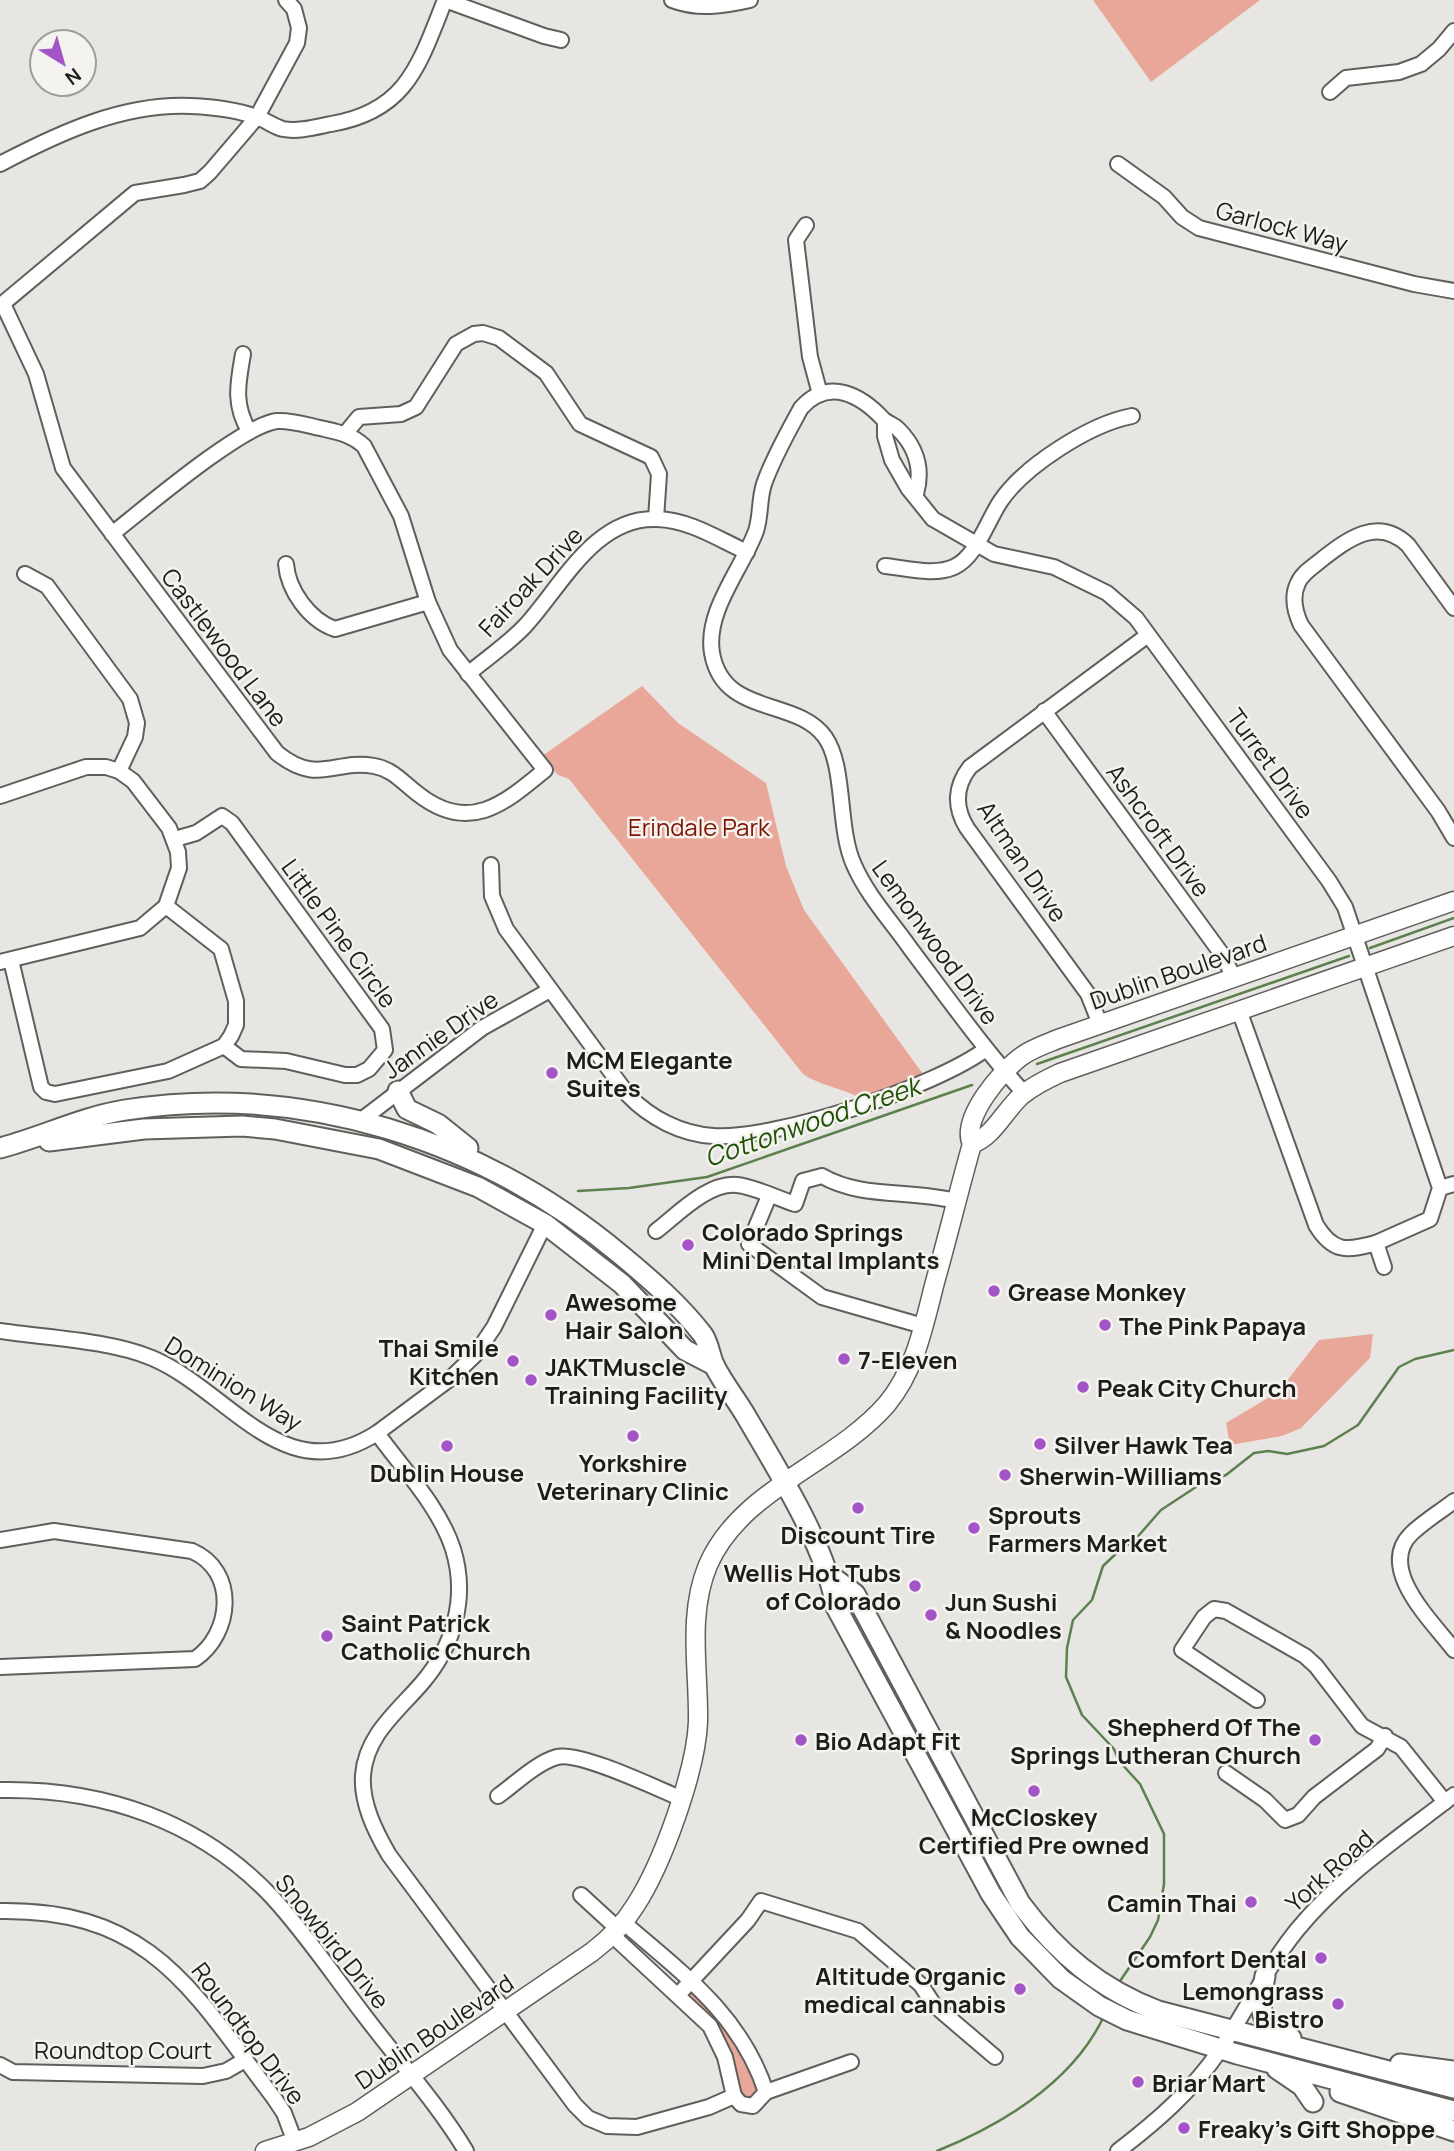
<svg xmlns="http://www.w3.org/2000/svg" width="1454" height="2151" font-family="Manrope,sans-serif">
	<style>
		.green { fill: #e8a799 }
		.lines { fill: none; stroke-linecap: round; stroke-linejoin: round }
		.stream { stroke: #5c814e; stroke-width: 2.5 }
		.minor-casing { stroke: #605f5b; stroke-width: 18 }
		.major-casing { stroke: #605f5b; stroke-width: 21 }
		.highway-casing { stroke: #605f5b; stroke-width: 23 }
		.minor { stroke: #fff; stroke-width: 14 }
		.major { stroke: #fff; stroke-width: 18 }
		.highway { stroke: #fff; stroke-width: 19 }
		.poi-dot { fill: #a355c7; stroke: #f5f3ef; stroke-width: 2.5 }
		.labels { text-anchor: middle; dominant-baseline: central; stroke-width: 5; stroke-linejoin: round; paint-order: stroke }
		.street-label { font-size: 24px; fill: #1e1d1b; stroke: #f5f3ef }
		.park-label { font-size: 24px; fill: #801300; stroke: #f5f3ef }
		.poi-label { font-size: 24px; font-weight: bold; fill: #1e1d1b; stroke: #f5f3ef; text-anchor: start }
		.water-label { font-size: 26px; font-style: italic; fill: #1f5205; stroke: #f5f3ef }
	</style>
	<rect width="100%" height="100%" fill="#e8e6e2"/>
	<g class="green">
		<polygon points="1093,0 1260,0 1151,82"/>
		<path d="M642 686 678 723 766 783 786 866 804 910 928 1081 867 1103C848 1088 824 1088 803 1074L569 779 558 775 542 756Z"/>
		<polygon points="1373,1334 1370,1358 1301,1428 1282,1436 1230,1445 1226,1423 1278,1392 1319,1340"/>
		<polygon points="692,1991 723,2019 759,2085 757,2098 743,2100 688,1997"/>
	</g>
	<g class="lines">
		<g class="stream">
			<polyline points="1370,948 1454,918"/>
			<polyline points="1037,1064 1349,956"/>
			<polyline points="578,1191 629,1188 707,1177 972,1085"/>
			<polyline points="1118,1984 1150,1937 1158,1920 1164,1884 1164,1834 1140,1784 1119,1761 1114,1749 1082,1715 1066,1677 1067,1648 1073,1620 1092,1600 1103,1566 1122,1548 1133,1542 1161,1510 1199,1485 1226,1475 1254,1453 1268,1451 1287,1454 1324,1446 1358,1425 1399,1367 1415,1359 1454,1350"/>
			<path d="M937 2151C1003 2124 1073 2082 1104 2016"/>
		</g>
		<defs>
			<g id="minor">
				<path d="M672 0C698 10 724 6 750 0"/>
				<polyline points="1330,92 1346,78 1399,72 1421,64 1439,49 1454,31"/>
				<path d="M0 164C59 133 123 103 191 106 212 107 239 110 259 118 267 121 275 127 283 129 298 132 316 127 331 124 407 111 419 65 445 0L544 36 561 40"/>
				<polyline points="1118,164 1164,197 1182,217 1199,228 1414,284 1454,291"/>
				<polyline points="806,225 796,240 810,357 820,394"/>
				<path d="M3 304 36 374 63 468 277 753C318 786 334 759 374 766 393 769 403 783 418 794 469 834 504 804 545 770L450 650 428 602 401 516 364 446C351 434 337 432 320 428 306 425 291 420 277 421 242 425 145 508 112 534"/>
				<polyline points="0,306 135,193 184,185 200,181 210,172 257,117 297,43 299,28 294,9 286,0"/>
				<path d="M243 354C238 383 233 404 249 431"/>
				<polyline points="885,421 885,436 892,460 908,488 933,519 994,554 1054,567 1107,593 1136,618 1329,881 1345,907 1440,1188 1430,1219 1376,1243"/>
				<polyline points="345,434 359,417 401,414 416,407 456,344 474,334 483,333 499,338 546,373 580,424 651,457 659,474 656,519"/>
				<path d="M916 494C923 469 916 447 898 429 894 425 888 423 884 420 861 395 829 377 801 408 788 432 773 458 764 484 759 499 761 516 756 531 742 569 705 611 712 653 723 717 796 697 825 737 846 767 837 828 854 865 867 895 891 921 910 948 947 997 983 1048 1024 1093"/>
				<path d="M286 564C288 590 309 620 335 629L428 602"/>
				<path d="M885 566C906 568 934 576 954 567 976 557 987 522 1000 502 1024 466 1090 424 1132 416"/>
				<polyline points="25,574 47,586 130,699 137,723 135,737 119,771"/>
				<path d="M1454 608 1408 545C1378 516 1348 539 1321 560 1313 567 1302 573 1298 583 1291 597 1295 612 1301 625L1438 811 1454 838"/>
				<path d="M468 674C487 658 508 644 525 626 561 587 595 516 657 519 690 520 718 539 747 552"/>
				<polyline points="1044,711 1221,953 1234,977"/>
				<polyline points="0,796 86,767 106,767 119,771 133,781 169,828 178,852 179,868 166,906 140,928 0,962"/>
				<polyline points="175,839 196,833 222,816 232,823 382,1029 385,1050 369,1069 357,1075 345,1075 286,1061 241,1059 224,1046"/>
				<path d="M491 865 492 896 506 929 628 1095C650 1118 681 1134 713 1136 776 1140 935 1087 986 1049"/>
				<polyline points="11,960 41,1087 46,1092 55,1094 168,1071 224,1046 231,1036 236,1025 236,1001 221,949 166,906"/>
				<path d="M1239 1010 1316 1225C1333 1253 1347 1251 1376 1243L1384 1267"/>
				<path d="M1100 1024 1088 994 967 828C954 807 955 786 970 767L1148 635"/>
				<polyline points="360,1121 482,1028 550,990"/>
				<polyline points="1440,1188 1454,1184"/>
				<polyline points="769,1196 749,1244 822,1297 923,1326"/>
				<path d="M656 1231C677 1215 708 1182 737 1185 755 1187 777 1198 795 1204L803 1181 822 1176C862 1199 909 1189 956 1201"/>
				<path d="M0 1331C47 1338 109 1340 152 1358 230 1391 284 1493 377 1433L451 1378 475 1355 494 1327 545 1224"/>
				<path d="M377 1433C403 1469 439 1506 453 1549 468 1597 454 1646 422 1683 398 1711 366 1735 363 1775 361 1803 375 1831 389 1855L575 2105 588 2118 607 2126 637 2127 709 2107 734 2096"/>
				<path d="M1454 1501C1440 1512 1423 1522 1411 1534 1376 1569 1433 1622 1454 1650"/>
				<path d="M0 1540 54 1531 192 1551C238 1571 232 1634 195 1659L0 1667"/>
				<polyline points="1257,1700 1182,1650 1204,1617 1214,1609 1226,1611 1305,1656 1316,1666 1362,1726 1401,1747 1445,1802"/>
				<polyline points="1226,1773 1265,1800 1285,1820 1298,1815 1314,1797 1377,1749 1385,1736"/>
				<path d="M0 1790C103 1788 201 1821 273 1898 306 1934 334 1976 364 2015 398 2060 437 2103 466 2151"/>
				<path d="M498 1796C515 1784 536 1763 557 1757 579 1751 656 1788 680 1798"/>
				<polyline points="581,1895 618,1929"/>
				<path d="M0 1911C151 1909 192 1990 274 2098L284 2113 295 2142"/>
				<path d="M623 1922C682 1973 741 2015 766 2092"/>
				<polyline points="612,1935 710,2026 725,2057 734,2096"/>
				<polyline points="678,1995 748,1920 761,1901 858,1931 921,1985 934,2005 995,2057"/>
				<polyline points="0,2065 13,2072 203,2076 226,2071 245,2060"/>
				<polyline points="734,2096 741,2104 753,2106 766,2092 851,2062"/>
				<path d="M1118 2151C1156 2122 1193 2090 1220 2050 1246 2011 1267 1967 1297 1930 1341 1876 1400 1837 1454 1795"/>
			</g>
			<g id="major">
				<path d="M972 1144C994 1136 1004 1111 1022 1095 1033 1086 1047 1079 1060 1073L1454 936"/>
				<path d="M265 2151 309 2137 357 2112 592 1952C609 1939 624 1924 635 1906 662 1865 696 1771 698 1722 699 1670 687 1615 708 1565 741 1489 835 1464 887 1404 916 1369 924 1324 935 1282 948 1236 959 1190 972 1144 960 1119 1002 1070 1022 1056 1033 1048 1046 1044 1058 1039L1454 901"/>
			</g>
			<g id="highway">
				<polyline points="398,1091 407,1109 438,1124 468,1148"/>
				<polyline points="49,1141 144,1129 242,1126 275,1129 379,1149 478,1187 545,1224 622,1284 685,1350 714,1365"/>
				<path d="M0 1148C42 1137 82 1117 125 1110 303 1082 484 1140 621 1255 650 1279 680 1305 703 1335 709 1344 710 1356 714 1365 723 1383 736 1399 746 1416 778 1471 826 1546 836 1607L991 1894 1020 1937 1061 1979 1099 2006 1127 2020 1237 2054 1454 2111"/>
				<path d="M831 1576 855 1594 1020 1903C1057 1953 1100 1989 1158 2011L1454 2088"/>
				<path d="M1265 1976C1259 2010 1256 2023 1291 2038"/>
				<polyline points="1400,2064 1454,2071"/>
				<polyline points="1277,2069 1302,2086 1313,2102"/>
				<polyline points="1340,2092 1454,2131"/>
			</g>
		</defs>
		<use href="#minor" class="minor-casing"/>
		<use href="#major" class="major-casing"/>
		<use href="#highway" class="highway-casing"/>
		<use href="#minor" class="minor"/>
		<use href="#major" class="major"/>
		<use href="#highway" class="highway"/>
	</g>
	<g class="poi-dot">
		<circle cx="552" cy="1073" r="7"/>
		<circle cx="688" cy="1245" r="7"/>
		<circle cx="994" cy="1291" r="7"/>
		<circle cx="551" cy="1315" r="7"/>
		<circle cx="1105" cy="1325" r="7"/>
		<circle cx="844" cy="1359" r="7"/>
		<circle cx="513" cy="1361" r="7"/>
		<circle cx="531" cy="1380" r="7"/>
		<circle cx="1083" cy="1387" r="7"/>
		<circle cx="633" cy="1436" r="7"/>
		<circle cx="1040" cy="1444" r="7"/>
		<circle cx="447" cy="1446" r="7"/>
		<circle cx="1005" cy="1475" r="7"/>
		<circle cx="858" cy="1508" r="7"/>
		<circle cx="974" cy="1528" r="7"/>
		<circle cx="915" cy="1586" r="7"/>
		<circle cx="931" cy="1615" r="7"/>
		<circle cx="327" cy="1636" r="7"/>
		<circle cx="801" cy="1740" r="7"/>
		<circle cx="1315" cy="1740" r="7"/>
		<circle cx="1034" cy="1791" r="7"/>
		<circle cx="1251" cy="1902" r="7"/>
		<circle cx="1321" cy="1958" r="7"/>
		<circle cx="1020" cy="1989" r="7"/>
		<circle cx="1338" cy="2004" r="7"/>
		<circle cx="1138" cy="2082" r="7"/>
		<circle cx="1184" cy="2128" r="7"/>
	</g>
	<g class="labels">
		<g class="street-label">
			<text transform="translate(1282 226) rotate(15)">Garlock Way</text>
			<text transform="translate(530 581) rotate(-47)">Fairoak Drive</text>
			<text transform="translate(225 647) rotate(53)">Castlewood Lane</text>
			<text transform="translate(1271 763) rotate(54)">Turret Drive</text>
			<text transform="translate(1159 830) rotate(54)">Ashcroft Drive</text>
			<text transform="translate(1023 861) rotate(56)">Altman Drive</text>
			<text transform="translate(340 933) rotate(54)">Little Pine Circle</text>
			<text transform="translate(936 942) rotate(54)">Lemonwood Drive</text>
			<text transform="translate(1178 971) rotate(-19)">Dublin Boulevard</text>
			<text transform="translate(440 1034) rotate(-35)">Jannie Drive</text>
			<text transform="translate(234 1383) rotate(32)">Dominion Way</text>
			<text transform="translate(1329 1870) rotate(-42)">York Road</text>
			<text transform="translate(333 1941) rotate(51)">Snowbird Drive</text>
			<text transform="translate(434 2031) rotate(-34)">Dublin Boulevard</text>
			<text transform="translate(249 2033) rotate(53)">Roundtop Drive</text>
			<text x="123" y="2049">Roundtop Court</text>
		</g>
		<g class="park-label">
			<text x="699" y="826">Erindale Park</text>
		</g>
		<g class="poi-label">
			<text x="566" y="1059">MCM Elegante<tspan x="566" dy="28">Suites</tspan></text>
			<text x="702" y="1231">Colorado Springs<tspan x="702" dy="28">Mini Dental Implants</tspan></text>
			<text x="1008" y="1291">Grease Monkey</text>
			<text x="565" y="1301">Awesome<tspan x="565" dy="28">Hair Salon</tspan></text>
			<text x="1119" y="1325">The Pink Papaya</text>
			<text x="499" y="1347" text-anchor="end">Thai Smile<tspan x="499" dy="28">Kitchen</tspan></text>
			<text x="858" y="1359">7-Eleven</text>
			<text x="545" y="1366">JAKTMuscle<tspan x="545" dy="28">Training Facility</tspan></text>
			<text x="1097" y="1387">Peak City Church</text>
			<text x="1054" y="1444">Silver Hawk Tea</text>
			<text x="633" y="1462" text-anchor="middle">Yorkshire<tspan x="633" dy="28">Veterinary Clinic</tspan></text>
			<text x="447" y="1472" text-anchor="middle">Dublin House</text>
			<text x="1019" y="1475">Sherwin-Williams</text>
			<text x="988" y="1514">Sprouts<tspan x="988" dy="28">Farmers Market</tspan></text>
			<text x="858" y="1534" text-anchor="middle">Discount Tire</text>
			<text x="901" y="1572" text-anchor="end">Wellis Hot Tubs<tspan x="901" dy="28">of Colorado</tspan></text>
			<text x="945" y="1601">Jun Sushi<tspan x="945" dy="28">&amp; Noodles</tspan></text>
			<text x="341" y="1622">Saint Patrick<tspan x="341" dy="28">Catholic Church</tspan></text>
			<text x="1301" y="1726" text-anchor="end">Shepherd Of The<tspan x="1301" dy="28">Springs Lutheran Church</tspan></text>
			<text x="815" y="1740">Bio Adapt Fit</text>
			<text x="1034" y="1816" text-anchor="middle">McCloskey<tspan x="1034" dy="28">Certified Pre owned</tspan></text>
			<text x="1237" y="1902" text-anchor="end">Camin Thai</text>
			<text x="1307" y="1958" text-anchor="end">Comfort Dental</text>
			<text x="1006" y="1975" text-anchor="end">Altitude Organic<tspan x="1006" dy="28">medical cannabis</tspan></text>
			<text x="1324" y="1990" text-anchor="end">Lemongrass<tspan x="1324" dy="28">Bistro</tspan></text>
			<text x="1152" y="2082">Briar Mart</text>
			<text x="1198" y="2128">Freaky's Gift Shoppe</text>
		</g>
		<g class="water-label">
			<text transform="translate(812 1121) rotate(-19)">Cottonwood Creek</text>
		</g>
	</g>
	<g transform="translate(63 63) rotate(143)"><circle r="33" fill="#f5f3ef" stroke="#9f9d9a" stroke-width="2"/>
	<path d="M0-5L12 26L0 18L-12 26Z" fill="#a355c7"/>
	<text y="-10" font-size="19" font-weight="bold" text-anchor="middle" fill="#1e1d1b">N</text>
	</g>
</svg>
